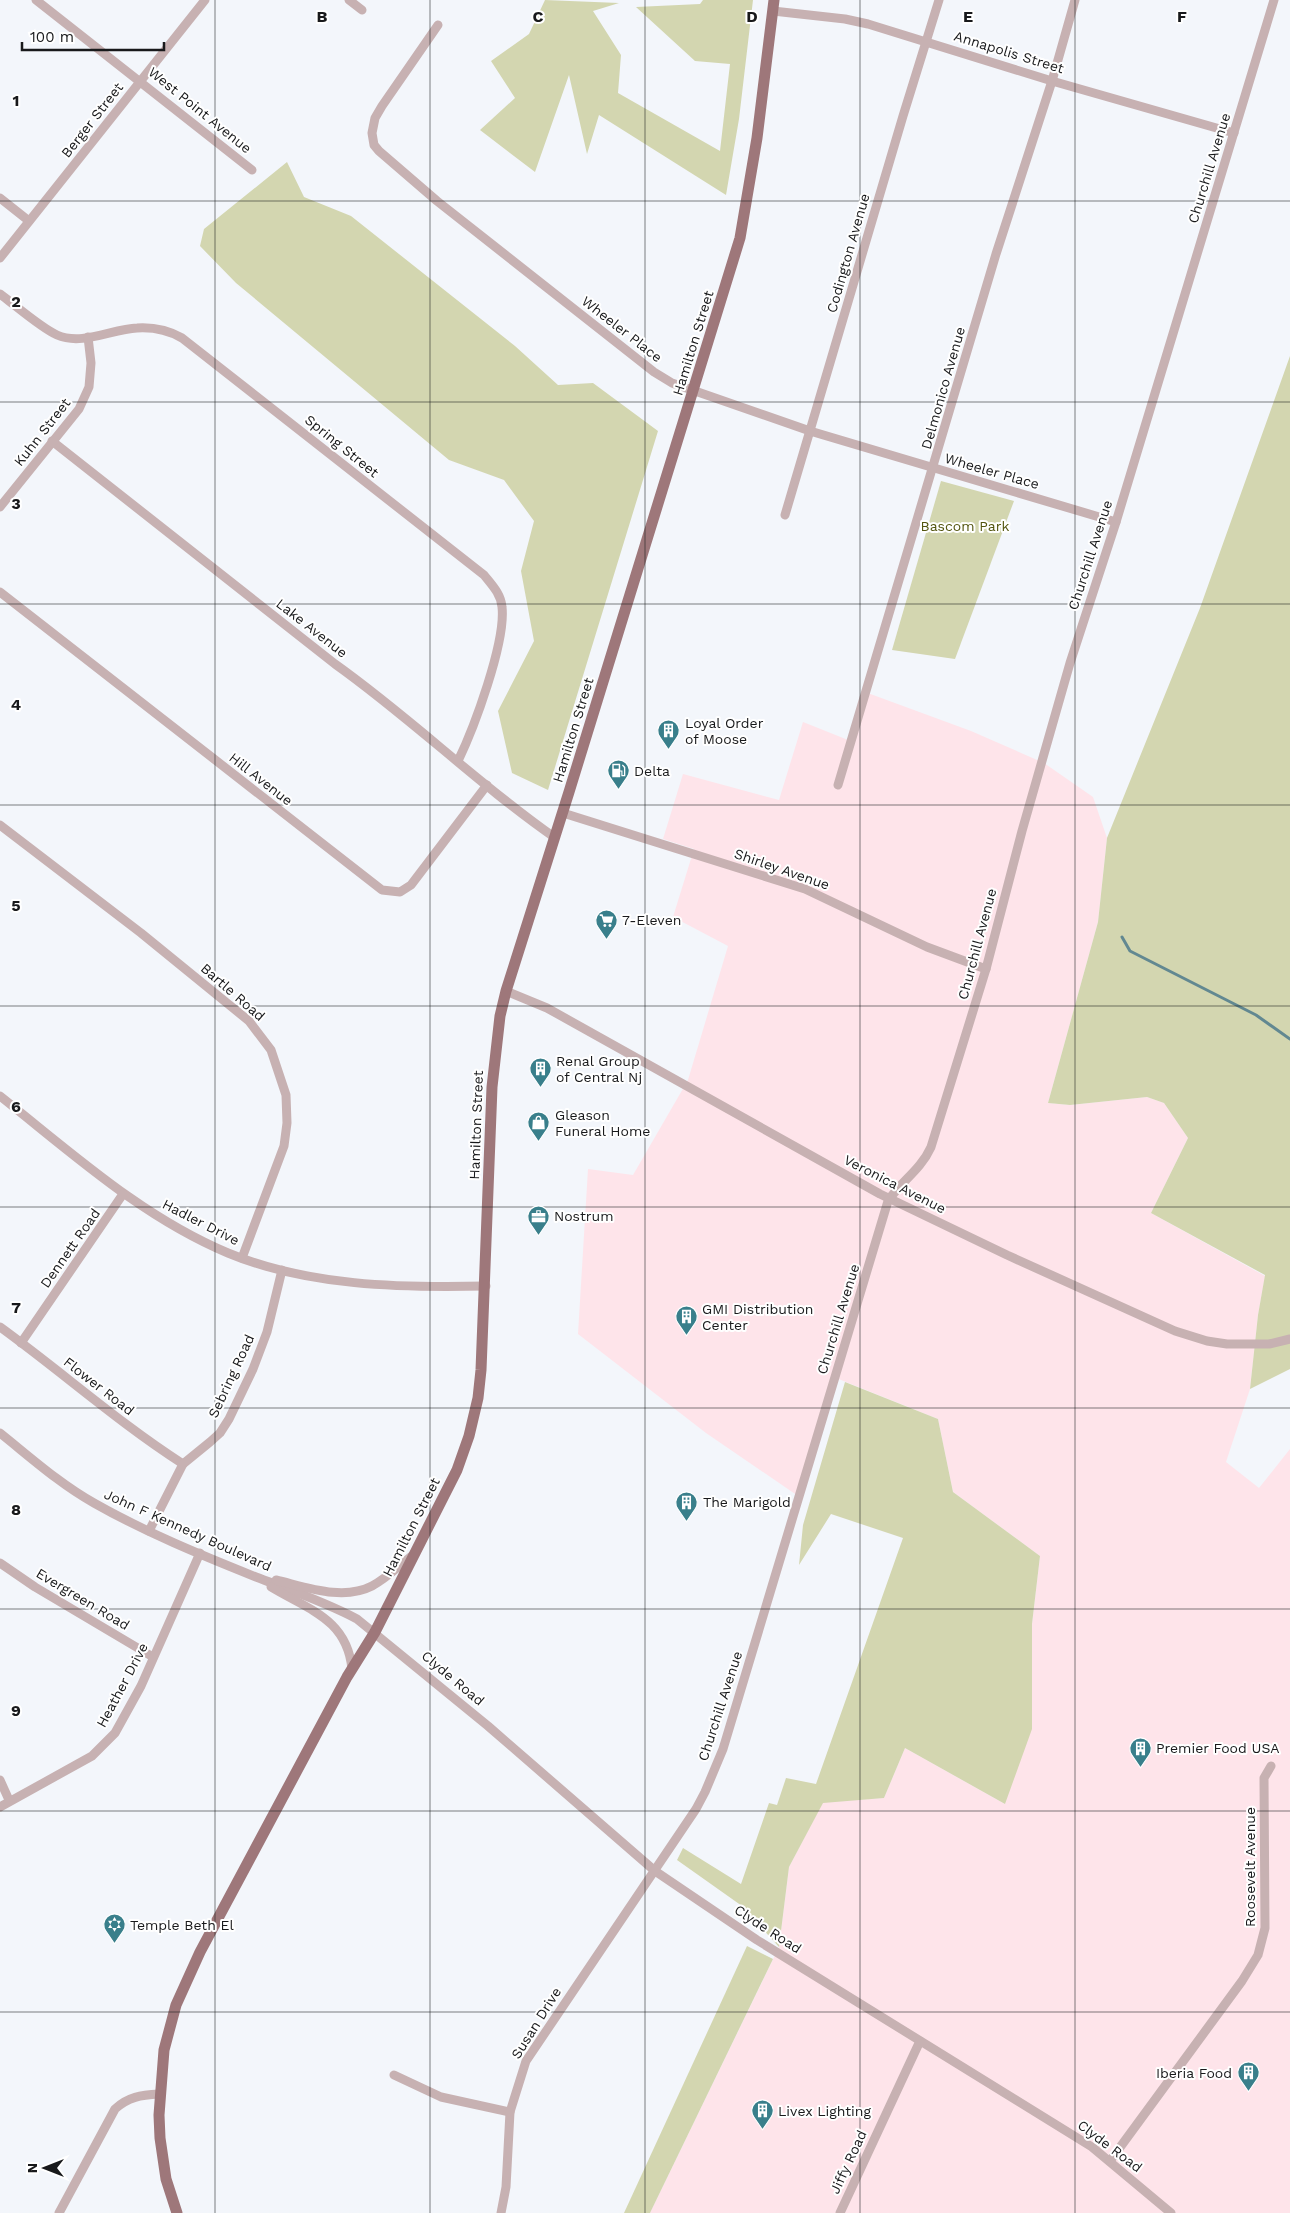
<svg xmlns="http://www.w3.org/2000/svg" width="1290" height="2213" font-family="'Work Sans',sans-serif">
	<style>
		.industrial { fill: #fee4ea }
		.green { fill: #d3d6b0 }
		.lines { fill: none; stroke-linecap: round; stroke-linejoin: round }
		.stream { stroke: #628891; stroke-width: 3 }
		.minor { stroke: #c7b1b2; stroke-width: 9 }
		.major { stroke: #9e777a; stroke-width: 11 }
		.grid { fill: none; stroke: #18191b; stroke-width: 1; stroke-opacity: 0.55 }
		.labels { text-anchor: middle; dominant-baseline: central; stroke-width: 4; stroke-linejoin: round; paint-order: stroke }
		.street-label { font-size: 14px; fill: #18191b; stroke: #fff }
		.park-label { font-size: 14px; fill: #53550f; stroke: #fff }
		.poi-label { font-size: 14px; fill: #18191b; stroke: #fff; text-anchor: start }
		.grid-label { font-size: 16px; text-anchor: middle; font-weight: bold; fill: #18191b; stroke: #fff; stroke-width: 4; stroke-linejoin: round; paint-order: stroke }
	</style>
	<rect width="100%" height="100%" fill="#f3f6fb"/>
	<polygon class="industrial" points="865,692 971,731 1044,763 1093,797 1107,838 1098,922 1048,1103 1070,1105 1147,1097 1164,1103 1188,1138 1151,1213 1265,1276 1258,1315 1250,1389 1226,1462 1259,1488 1290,1449 1290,2213 650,2213 779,1947 789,1867 823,1802 884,1798 905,1748 1005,1804 1032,1624 1040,1556 953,1492 938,1419 836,1378 801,1498 706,1433 578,1334 588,1169 633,1175 688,1080 728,946 673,917 694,849 663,839 683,774 779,800 803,722 853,742"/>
	<g class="green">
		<polygon points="545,0 619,3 593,11 621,55 618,93 720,151 730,64 695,61 636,7 700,4 703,0 753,0 739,119 726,195 599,115 587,154 569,75 535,172 480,130 515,98 491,61 529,34"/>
		<polygon points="287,162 304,197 351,216 515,346 558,385 593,383 658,431 548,790 512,773 498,711 534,641 521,571 534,521 504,480 449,460 236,283 200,246 204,229"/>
		<polygon points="1290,356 1290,1369 1250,1389 1258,1315 1265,1275 1151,1213 1188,1138 1164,1103 1147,1097 1070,1105 1048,1103 1098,922 1107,838 1200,608"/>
		<polygon points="941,481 1014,501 955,659 892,650"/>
		<polygon points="845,1382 938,1419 953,1492 1040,1556 1032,1624 1032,1729 1005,1804 905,1748 884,1798 823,1803 789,1867 779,1947 742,1906 677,1860 683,1848 741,1884 769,1803 777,1805 786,1778 816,1784 903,1538 831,1514 799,1565 803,1525"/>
		<polygon points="747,1946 773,1959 650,2213 624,2213"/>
	</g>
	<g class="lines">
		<polyline class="stream" points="1122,937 1130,951 1256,1015 1290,1039"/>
		<g class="minor">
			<polyline points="36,0 252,170"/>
			<polyline points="349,0 362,10"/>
			<polyline points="773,11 845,19 868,24 1052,81 1234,133"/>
			<polyline points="438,25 382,106 375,118 372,133 374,145 379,151 437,201 654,372 672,383 810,431 1116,522"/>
			<polyline points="0,198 29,221"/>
			<polyline points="0,258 205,0"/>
			<path d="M0 294C15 305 41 328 57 335 82 346 112 329 137 328 153 327 168 330 182 338L484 575C492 585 501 594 502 607 506 642 474 728 458 761"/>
			<path d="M52 441 335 664C411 718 478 784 554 837"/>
			<polyline points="0,507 79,409 89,387 91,363 88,337"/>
			<polyline points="785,515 903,116 939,0"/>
			<polyline points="0,592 382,890 400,892 411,885 487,785"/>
			<polyline points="838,785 996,254 1052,81 1075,0"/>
			<polyline points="563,813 805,889 927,947 986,969"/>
			<polyline points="0,825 141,933 249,1021 271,1050 286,1095 287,1123 284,1146 242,1258"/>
			<polyline points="506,991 547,1008 880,1194 1007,1255 1175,1331 1207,1341 1227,1344 1269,1344 1290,1339"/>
			<path d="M0 1096C72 1153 142 1217 228 1253 307 1286 400 1288 486 1286"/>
			<path d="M0 1327C62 1372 119 1423 183 1464"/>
			<polyline points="21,1343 123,1194"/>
			<path d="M0 1433C30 1457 60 1484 94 1503 145 1532 201 1555 256 1577 290 1590 325 1602 357 1619L488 1726 655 1871 757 1940 1092 2147 1171 2213"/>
			<polyline points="149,1531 183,1464 210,1442 220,1433 229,1419 253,1369 267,1332 282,1270"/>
			<polyline points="0,1563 35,1587 153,1657"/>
			<path d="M276 1580C306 1587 343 1601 372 1586 387 1578 400 1565 413 1555"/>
			<path d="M271 1587C309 1610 347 1619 352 1669"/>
			<polyline points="0,1780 9,1800"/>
			<polyline points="0,1807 92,1756 115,1733 141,1686 200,1553"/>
			<polyline points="394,2075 441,2097 510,2112"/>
			<polyline points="1110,2161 1242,1981 1258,1955 1265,1928 1264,1778 1271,1766"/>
			<path d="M59 2213 115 2109C128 2097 141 2095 159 2094"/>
			<path d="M501 2213 506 2187 510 2112 526 2061 696 1809 705 1792 723 1749 888 1201C901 1181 920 1171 931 1147L986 969 1022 831 1070 663 1116 522 1274 0"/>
			<polyline points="840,2213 920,2041"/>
		</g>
		<polyline class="major" points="177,2213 166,2179 160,2138 159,2115 164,2050 176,2005 200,1952 347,1677 375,1632 457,1470 469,1436 478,1398 481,1370 492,1087 500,1016 506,991 569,792 740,238 757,138 774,0"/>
	</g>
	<path class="grid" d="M215 0V2213M430 0V2213M645 0V2213M860 0V2213M1075 0V2213M0 201H1290M0 402H1290M0 604H1290M0 805H1290M0 1006H1290M0 1207H1290M0 1408H1290M0 1609H1290M0 1811H1290M0 2012H1290"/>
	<defs>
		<symbol id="building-pin" viewBox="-11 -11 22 30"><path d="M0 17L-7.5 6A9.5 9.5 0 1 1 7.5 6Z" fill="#397f8b" stroke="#fff"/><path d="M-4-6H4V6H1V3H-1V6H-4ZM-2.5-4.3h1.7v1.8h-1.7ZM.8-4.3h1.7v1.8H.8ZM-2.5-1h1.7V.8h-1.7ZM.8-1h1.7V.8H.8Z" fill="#fff"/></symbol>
		<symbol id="fuel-pin" viewBox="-11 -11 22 30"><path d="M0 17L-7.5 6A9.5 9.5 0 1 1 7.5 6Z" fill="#397f8b" stroke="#fff"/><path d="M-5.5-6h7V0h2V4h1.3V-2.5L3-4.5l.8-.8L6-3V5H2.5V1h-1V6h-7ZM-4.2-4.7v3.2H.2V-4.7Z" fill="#fff"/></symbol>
		<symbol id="supermarket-pin" viewBox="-11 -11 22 30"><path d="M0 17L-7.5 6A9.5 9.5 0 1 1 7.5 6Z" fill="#397f8b" stroke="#fff"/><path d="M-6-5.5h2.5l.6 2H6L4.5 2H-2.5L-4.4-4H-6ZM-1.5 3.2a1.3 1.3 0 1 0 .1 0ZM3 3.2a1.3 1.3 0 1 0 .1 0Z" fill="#fff"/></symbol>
		<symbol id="shop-pin" viewBox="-11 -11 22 30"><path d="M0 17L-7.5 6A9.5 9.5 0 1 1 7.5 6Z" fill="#397f8b" stroke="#fff"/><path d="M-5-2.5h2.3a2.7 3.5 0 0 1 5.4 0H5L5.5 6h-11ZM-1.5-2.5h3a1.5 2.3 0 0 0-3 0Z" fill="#fff"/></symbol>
		<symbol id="office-pin" viewBox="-11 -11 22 30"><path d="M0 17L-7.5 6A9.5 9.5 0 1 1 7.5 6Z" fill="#397f8b" stroke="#fff"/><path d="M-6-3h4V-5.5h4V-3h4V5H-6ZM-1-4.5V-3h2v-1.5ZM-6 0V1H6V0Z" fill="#fff"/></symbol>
		<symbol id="synagogue-pin" viewBox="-11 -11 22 30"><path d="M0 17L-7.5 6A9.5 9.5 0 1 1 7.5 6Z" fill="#397f8b" stroke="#fff"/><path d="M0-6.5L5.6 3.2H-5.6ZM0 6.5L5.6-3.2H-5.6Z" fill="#fff"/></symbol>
	</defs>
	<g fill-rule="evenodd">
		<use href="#building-pin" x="656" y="718" width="25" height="34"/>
		<use href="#fuel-pin" x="606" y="758" width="25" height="34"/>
		<use href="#supermarket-pin" x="594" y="908" width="25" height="34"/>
		<use href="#building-pin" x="528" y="1056" width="25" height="34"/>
		<use href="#shop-pin" x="526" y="1110" width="25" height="34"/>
		<use href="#office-pin" x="526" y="1204" width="25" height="34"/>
		<use href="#building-pin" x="674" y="1304" width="25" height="34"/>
		<use href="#building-pin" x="674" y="1490" width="25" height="34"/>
		<use href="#building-pin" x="1128" y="1736" width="25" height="34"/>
		<use href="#synagogue-pin" x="102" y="1912" width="25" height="34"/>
		<use href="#building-pin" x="1236" y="2060" width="25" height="34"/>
		<use href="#building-pin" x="750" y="2098" width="25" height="34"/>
	</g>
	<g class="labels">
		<g class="street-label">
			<text transform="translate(1009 52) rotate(17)">Annapolis Street</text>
			<text transform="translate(200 110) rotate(39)">West Point Avenue</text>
			<text transform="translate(92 120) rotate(-52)">Berger Street</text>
			<text transform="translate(1209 168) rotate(-73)">Churchill Avenue</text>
			<text transform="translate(848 253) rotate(-74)">Codington Avenue</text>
			<text transform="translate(622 329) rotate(38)">Wheeler Place</text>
			<text transform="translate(693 343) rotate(-73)">Hamilton Street</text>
			<text transform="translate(943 388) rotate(-74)">Delmonico Avenue</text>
			<text transform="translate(42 432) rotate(-52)">Kuhn Street</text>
			<text transform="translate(342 446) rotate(39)">Spring Street</text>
			<text transform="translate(992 471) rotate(16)">Wheeler Place</text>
			<text transform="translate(1090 555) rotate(-72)">Churchill Avenue</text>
			<text transform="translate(312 628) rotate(38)">Lake Avenue</text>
			<text transform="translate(573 730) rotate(-73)">Hamilton Street</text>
			<text transform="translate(261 779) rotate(38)">Hill Avenue</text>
			<text transform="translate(782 869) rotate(19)">Shirley Avenue</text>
			<text transform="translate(977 944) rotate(-75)">Churchill Avenue</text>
			<text transform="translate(233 992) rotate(41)">Bartle Road</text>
			<text transform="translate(476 1125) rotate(-88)">Hamilton Street</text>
			<text transform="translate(895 1184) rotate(27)">Veronica Avenue</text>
			<text transform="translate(201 1222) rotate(27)">Hadler Drive</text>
			<text transform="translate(70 1248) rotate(-55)">Dennett Road</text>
			<text transform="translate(838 1319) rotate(-73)">Churchill Avenue</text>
			<text transform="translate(231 1376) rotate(-65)">Sebring Road</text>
			<text transform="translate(99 1386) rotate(38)">Flower Road</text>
			<text transform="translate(411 1527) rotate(-63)">Hamilton Street</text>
			<text transform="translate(188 1530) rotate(24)">John F Kennedy Boulevard</text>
			<text transform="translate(83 1599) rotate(31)">Evergreen Road</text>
			<text transform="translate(453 1678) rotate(40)">Clyde Road</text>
			<text transform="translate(122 1685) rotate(-62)">Heather Drive</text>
			<text transform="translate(720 1706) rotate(-72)">Churchill Avenue</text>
			<text transform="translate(1250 1867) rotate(-90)">Roosevelt Avenue</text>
			<text transform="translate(768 1929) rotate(33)">Clyde Road</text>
			<text transform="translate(536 2023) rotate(-58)">Susan Drive</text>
			<text transform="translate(1110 2146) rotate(37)">Clyde Road</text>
			<text transform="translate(848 2162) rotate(-65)">Jiffy Road</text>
		</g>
		<g class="park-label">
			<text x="965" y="526">Bascom Park</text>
		</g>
		<g class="poi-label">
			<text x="685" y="723">Loyal Order<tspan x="685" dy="16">of Moose</tspan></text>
			<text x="634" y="771">Delta</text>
			<text x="622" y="920">7-Eleven</text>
			<text x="556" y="1061">Renal Group<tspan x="556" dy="16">of Central Nj</tspan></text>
			<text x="555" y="1115">Gleason<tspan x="555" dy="16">Funeral Home</tspan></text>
			<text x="554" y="1216">Nostrum</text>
			<text x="702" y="1309">GMI Distribution<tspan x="702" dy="16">Center</tspan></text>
			<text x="703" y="1502">The Marigold</text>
			<text x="1156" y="1748">Premier Food USA</text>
			<text x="130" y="1925">Temple Beth El</text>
			<text x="1232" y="2073" text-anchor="end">Iberia Food</text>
			<text x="778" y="2111">Livex Lighting</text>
		</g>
	</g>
	<g class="grid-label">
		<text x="322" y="22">B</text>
		<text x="538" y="22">C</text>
		<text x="752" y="22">D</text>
		<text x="968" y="22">E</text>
		<text x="1182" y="22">F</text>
		<text x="16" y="106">1</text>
		<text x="16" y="307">2</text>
		<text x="16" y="509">3</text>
		<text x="16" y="710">4</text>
		<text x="16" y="911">5</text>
		<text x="16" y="1112">6</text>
		<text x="16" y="1313">7</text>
		<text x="16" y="1515">8</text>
		<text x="16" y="1716">9</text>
	</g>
	<g transform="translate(45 2168) rotate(270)" stroke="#ffffff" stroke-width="4" paint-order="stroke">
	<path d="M0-4L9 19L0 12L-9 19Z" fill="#18191b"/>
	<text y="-8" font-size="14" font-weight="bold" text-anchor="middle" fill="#18191b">N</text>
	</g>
	<path d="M22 42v8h142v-8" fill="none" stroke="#18191b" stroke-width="2.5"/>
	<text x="30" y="42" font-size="15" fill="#18191b" stroke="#ffffff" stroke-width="4" paint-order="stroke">100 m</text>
</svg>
